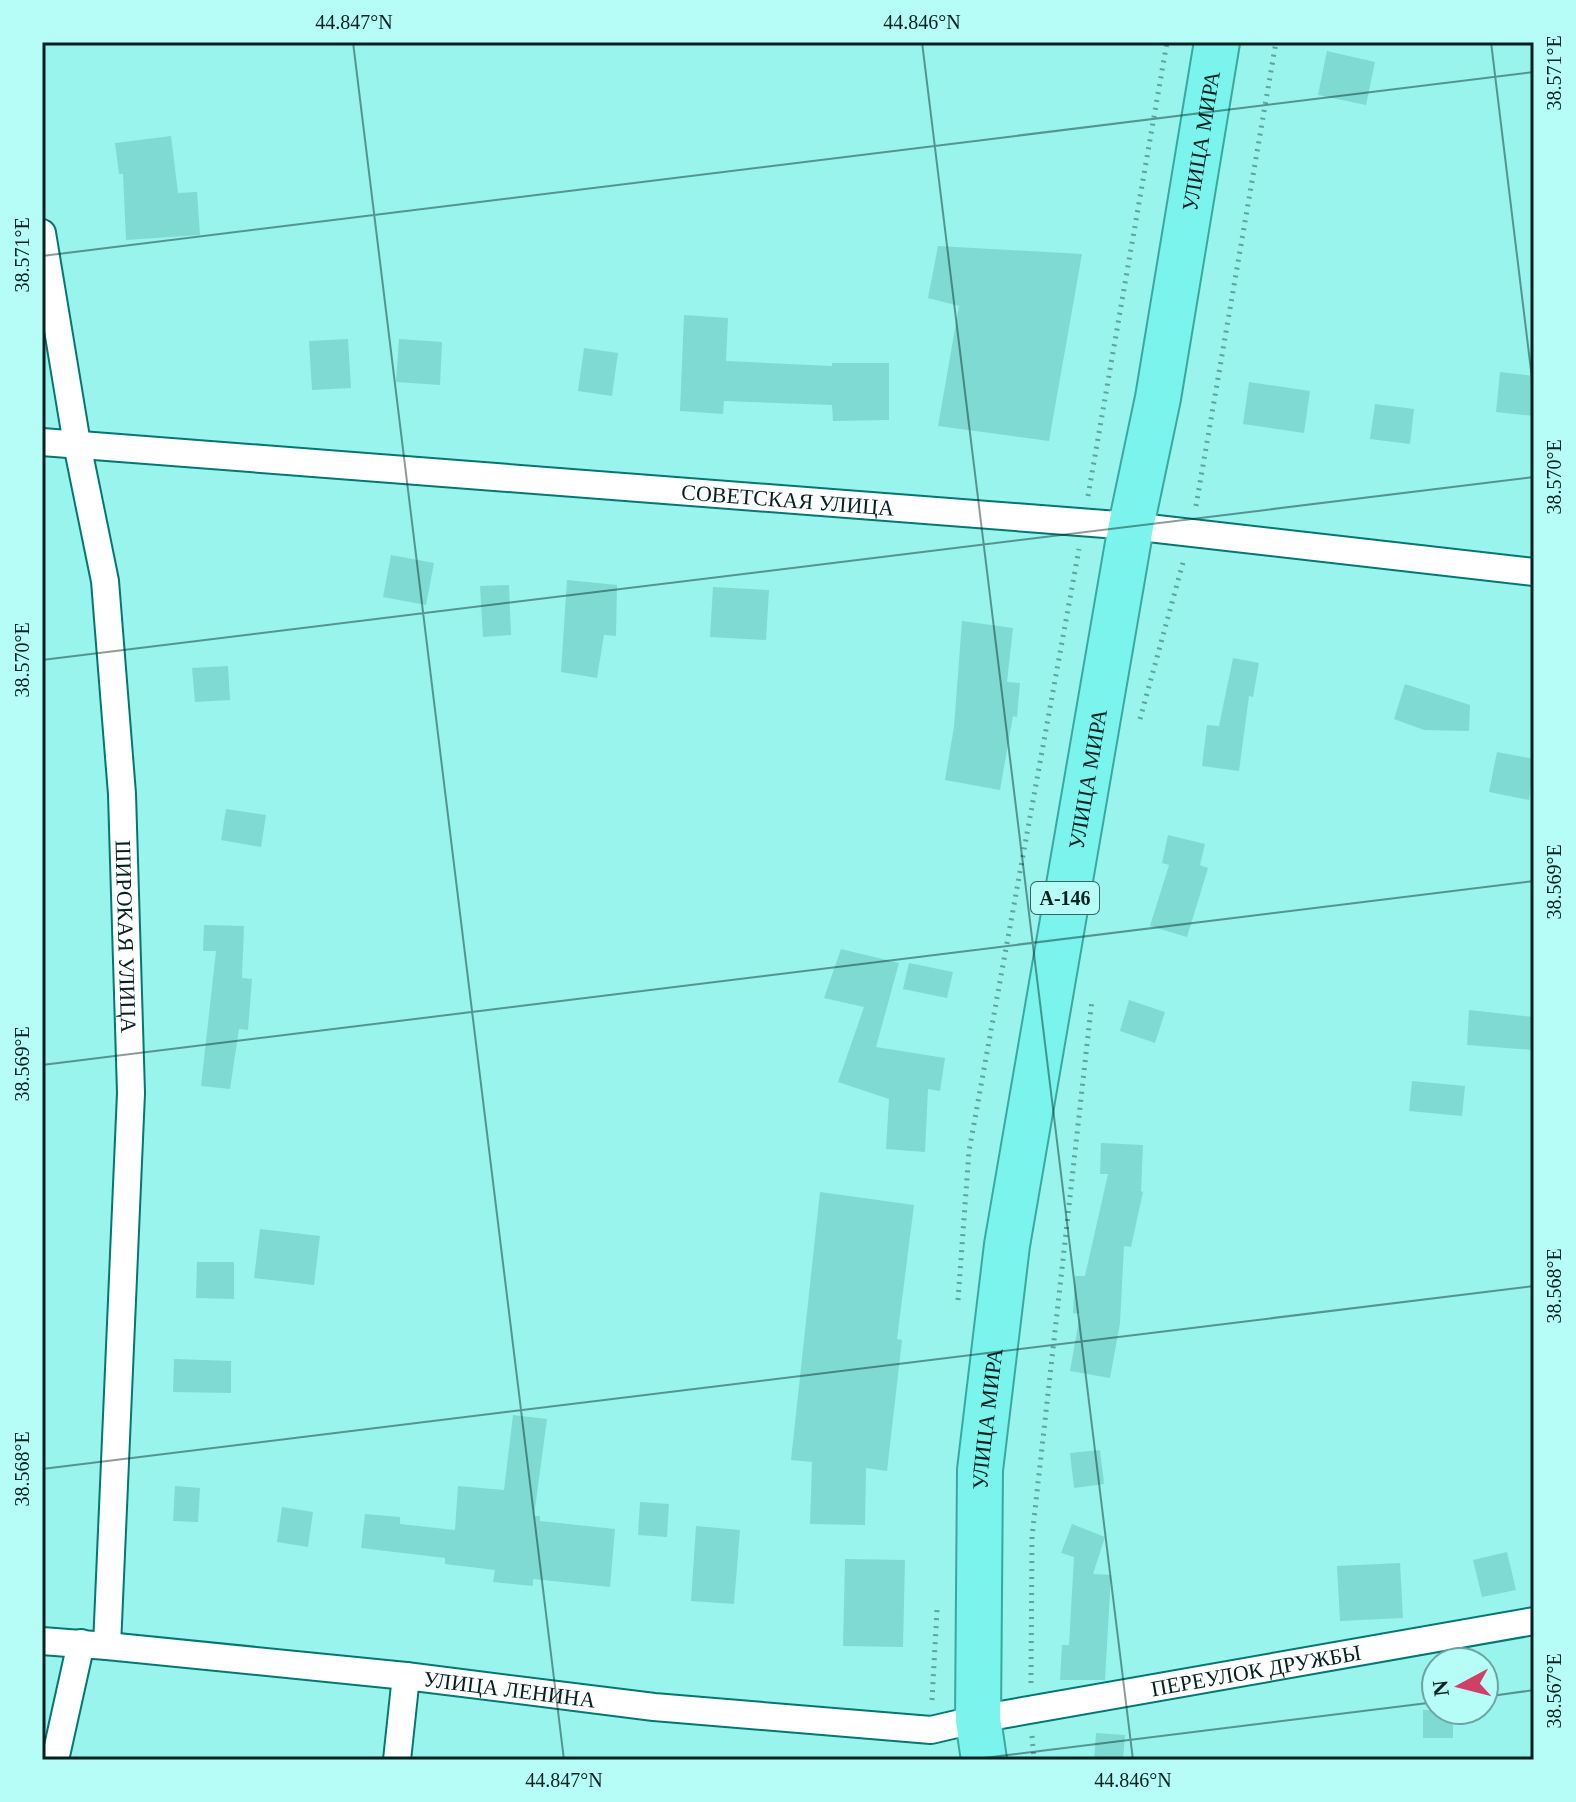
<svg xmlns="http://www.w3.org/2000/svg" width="1576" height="1802" font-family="Georgia,serif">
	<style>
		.building { fill: #7fdad3 }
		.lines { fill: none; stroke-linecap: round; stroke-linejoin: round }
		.minor-casing { stroke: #037772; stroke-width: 30 }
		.trunk-casing { stroke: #3aa8a1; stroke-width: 48 }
		.path { stroke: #5fa39d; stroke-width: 5; stroke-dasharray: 2 6; stroke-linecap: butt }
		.minor { stroke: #fff; stroke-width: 26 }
		.trunk { stroke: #7af4ec; stroke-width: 44 }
		.ticks { fill: none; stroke: #03211f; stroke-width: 2; stroke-opacity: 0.45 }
		.labels { text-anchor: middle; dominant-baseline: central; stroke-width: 6; stroke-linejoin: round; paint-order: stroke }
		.shield { fill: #b6fdf7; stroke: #396360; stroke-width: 2 }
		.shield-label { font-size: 20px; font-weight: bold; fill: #03211f }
		.street-label { font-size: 22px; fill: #03211f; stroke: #b6fdf7 }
		.neatline { fill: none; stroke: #03211f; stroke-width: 3 }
		.ticks-label { font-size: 20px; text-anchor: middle; fill: #03211f }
	</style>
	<rect width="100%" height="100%" fill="#98f4ec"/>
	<g class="building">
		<polygon points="1327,51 1375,62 1366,105 1318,95"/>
		<polygon points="171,136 178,193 197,192 200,235 126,240 123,174 119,174 115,143"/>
		<polygon points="938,246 1082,254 1049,441 938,426 959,306 928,298"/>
		<polygon points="684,315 728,318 726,361 832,366 832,363 889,363 889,420 833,421 832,405 724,401 723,414 680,411"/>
		<polygon points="348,339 351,388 312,390 309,341"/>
		<polygon points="399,339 442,342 440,385 396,382"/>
		<polygon points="584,348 618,353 612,396 578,391"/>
		<polygon points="1500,372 1534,376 1534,416 1496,412"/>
		<polygon points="1249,382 1310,391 1304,433 1243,424"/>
		<polygon points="1375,404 1414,409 1410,444 1370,439"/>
		<polygon points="391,555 434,563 426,605 383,597"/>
		<polygon points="567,580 617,585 616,636 604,635 597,678 561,672"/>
		<polygon points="509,585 511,635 483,637 480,586"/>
		<polygon points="713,587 769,590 766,640 710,637"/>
		<polygon points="962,621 1013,628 1007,682 1020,683 1017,717 1013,716 1000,790 945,780 954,727"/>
		<polygon points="1233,658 1259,663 1253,697 1249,696 1239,771 1202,766 1207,725 1219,726"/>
		<polygon points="228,666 230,700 195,702 192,668"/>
		<polygon points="1405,684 1470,705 1469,731 1424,730 1394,719"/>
		<polygon points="1497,752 1534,759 1529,800 1489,792"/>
		<polygon points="226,809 266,815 261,847 221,840"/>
		<polygon points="1168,835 1205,844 1200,865 1208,868 1187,937 1150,926 1169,865 1162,863"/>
		<polygon points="204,925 244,926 242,978 252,979 248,1030 239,1029 230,1089 201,1086 216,951 203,951"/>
		<polygon points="841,949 899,963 876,1047 945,1058 940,1091 928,1089 925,1152 886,1149 889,1099 838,1082 864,1007 824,998"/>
		<polygon points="909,963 953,972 947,998 903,989"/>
		<polygon points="1129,1000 1165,1012 1155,1043 1120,1031"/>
		<polygon points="1469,1010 1534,1017 1534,1050 1467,1045"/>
		<polygon points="1412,1081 1465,1086 1462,1116 1409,1111"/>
		<polygon points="1101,1143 1143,1145 1141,1191 1143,1192 1131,1247 1124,1246 1120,1323 1110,1378 1070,1371 1080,1314 1073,1313 1075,1276 1085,1276 1108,1174 1100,1174"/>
		<polygon points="820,1192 914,1205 897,1339 902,1340 887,1471 866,1468 865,1525 810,1524 812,1462 791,1460"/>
		<polygon points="260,1229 320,1236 314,1285 254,1278"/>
		<polygon points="197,1262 234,1262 234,1299 196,1298"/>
		<polygon points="174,1359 231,1361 231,1393 173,1392"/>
		<polygon points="513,1415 547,1419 534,1516 540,1516 540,1521 615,1529 610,1587 533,1579 533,1586 493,1582 495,1570 445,1564 445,1558 361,1548 365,1514 400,1517 400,1524 455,1530 458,1486 504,1490"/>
		<polygon points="1100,1450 1104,1484 1074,1488 1070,1453"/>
		<polygon points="175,1486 200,1488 198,1522 173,1521"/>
		<polygon points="640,1502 669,1504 667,1537 638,1535"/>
		<polygon points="282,1507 313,1512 308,1547 277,1542"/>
		<polygon points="1072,1524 1105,1537 1093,1574 1111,1575 1105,1680 1060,1680 1062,1645 1069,1645 1074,1557 1061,1553"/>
		<polygon points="696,1526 740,1530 734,1604 691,1601"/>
		<polygon points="1507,1552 1516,1590 1482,1597 1473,1560"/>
		<polygon points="845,1559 905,1560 903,1647 843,1646"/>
		<polygon points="1400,1563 1403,1618 1340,1621 1337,1566"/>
		<rect x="1423" y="1710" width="30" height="28"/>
		<polygon points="1096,1733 1125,1735 1123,1760 1094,1760"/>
	</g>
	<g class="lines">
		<defs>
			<g id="minor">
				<path id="s1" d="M42 233 77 444 105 581 122 794 131 1093 107 1646"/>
				<path id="s2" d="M42 442 1131 526 1534 572"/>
				<path id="s3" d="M42 1641 107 1646 406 1676 654 1707 931 1730 978 1719 1534 1621"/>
				<polyline points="55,1760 81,1643"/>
				<polyline points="397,1760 406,1676"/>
			</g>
			<g id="trunk">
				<path id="s4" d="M984 1760 978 1719 980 1470 1007 1245 1131 526 1158 398 1217 42"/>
			</g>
		</defs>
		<use href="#minor" class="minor-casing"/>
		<use href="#trunk" class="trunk-casing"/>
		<g class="path">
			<polyline points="1088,496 1167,42"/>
			<polyline points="1196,506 1276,42"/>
			<polyline points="1140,719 1184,559"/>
			<polyline points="958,1300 969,1151 1079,549"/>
			<polyline points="1031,1683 1032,1537 1092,1000"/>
			<polyline points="932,1700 937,1610"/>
			<polyline points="1032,1736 1034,1760"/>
		</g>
		<use href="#minor" class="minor"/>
		<use href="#trunk" class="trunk"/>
	</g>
	<path class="ticks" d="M353 42 564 1760M922 42 1133 1760M1491 42 1534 395M42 256 1534 72M42 660 1534 477M42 1065 1534 881M42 1469 1534 1286M1484 1697 1534 1690M968 1760 1436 1702"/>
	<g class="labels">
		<rect class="shield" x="1031" y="882" width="68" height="32" rx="6"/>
		<g class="shield-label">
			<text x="1065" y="898">А-146</text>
		</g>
		<g class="street-label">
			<text stroke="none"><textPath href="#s4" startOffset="1638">УЛИЦА МИРА</textPath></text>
			<text stroke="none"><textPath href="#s2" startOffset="748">СОВЕТСКАЯ УЛИЦА</textPath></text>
			<text stroke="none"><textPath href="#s4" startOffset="990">УЛИЦА МИРА</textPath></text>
			<text stroke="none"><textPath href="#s1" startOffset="710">ШИРОКАЯ УЛИЦА</textPath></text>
			<text stroke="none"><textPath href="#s4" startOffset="342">УЛИЦА МИРА</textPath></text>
			<text stroke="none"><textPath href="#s3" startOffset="1224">ПЕРЕУЛОК ДРУЖБЫ</textPath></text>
			<text stroke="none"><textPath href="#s3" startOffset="470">УЛИЦА ЛЕНИНА</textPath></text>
		</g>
	</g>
	<rect width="1576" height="1802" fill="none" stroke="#b6fdf7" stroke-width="88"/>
	<g transform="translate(1460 1686) rotate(263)"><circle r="38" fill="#b6fdf7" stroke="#6ea5a1" stroke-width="2"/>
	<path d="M0-6L14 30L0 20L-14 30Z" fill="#cf4066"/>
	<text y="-12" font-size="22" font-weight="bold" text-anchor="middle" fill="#03211f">N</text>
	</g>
	<rect x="44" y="44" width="1488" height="1714" class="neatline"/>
	<g class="ticks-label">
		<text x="354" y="29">44.847°N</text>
		<text x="922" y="29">44.846°N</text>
		<text transform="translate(1554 73) rotate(-90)" y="7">38.571°E</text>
		<text transform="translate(22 255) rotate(-90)" y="7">38.571°E</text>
		<text transform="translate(1554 477) rotate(-90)" y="7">38.570°E</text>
		<text transform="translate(22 660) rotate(-90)" y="7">38.570°E</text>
		<text transform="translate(1554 882) rotate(-90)" y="7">38.569°E</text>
		<text transform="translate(22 1064) rotate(-90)" y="7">38.569°E</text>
		<text transform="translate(1554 1286) rotate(-90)" y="7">38.568°E</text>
		<text transform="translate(22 1469) rotate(-90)" y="7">38.568°E</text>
		<text transform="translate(1554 1691) rotate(-90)" y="7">38.567°E</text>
		<text x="564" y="1787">44.847°N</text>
		<text x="1133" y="1787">44.846°N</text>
	</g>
</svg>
